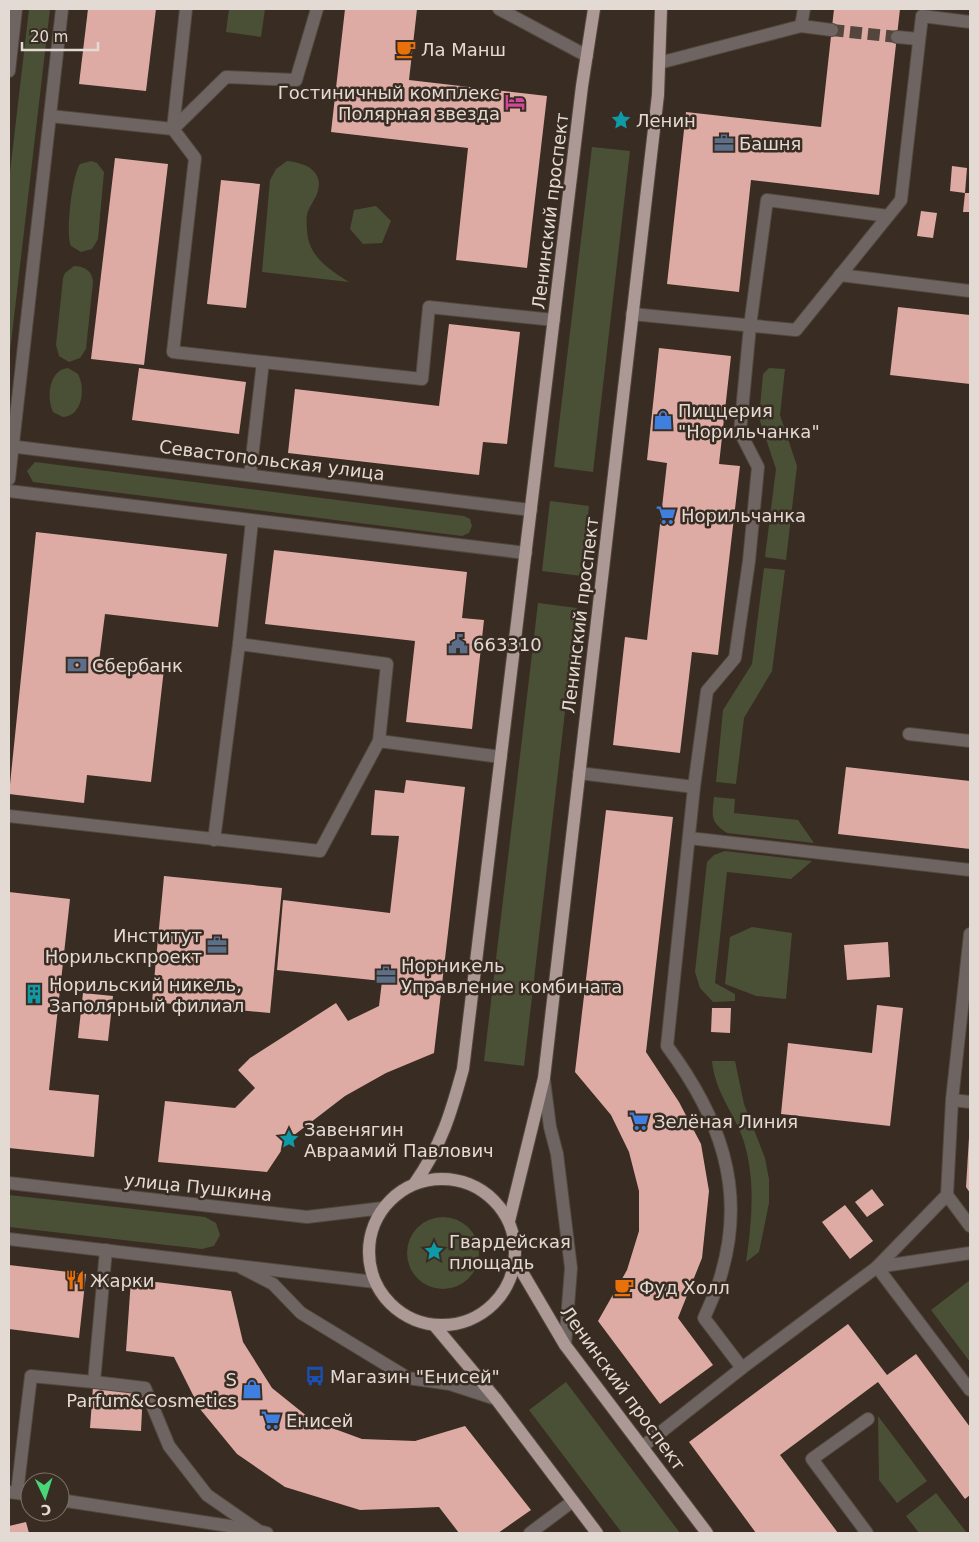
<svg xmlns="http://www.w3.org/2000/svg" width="979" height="1542" font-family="'DejaVu Sans',sans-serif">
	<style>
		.green { fill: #495035 }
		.building { fill: #ddaba4 }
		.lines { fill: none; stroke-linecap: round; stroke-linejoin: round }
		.minor-tunnel { stroke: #52463d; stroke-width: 12; stroke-dasharray: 12 6; stroke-linecap: butt }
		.minor-casing { stroke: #54483e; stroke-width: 14 }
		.major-casing { stroke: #54483e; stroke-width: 14 }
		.minor { stroke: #6e6563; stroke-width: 12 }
		.major { stroke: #ac9996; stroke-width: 12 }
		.labels { text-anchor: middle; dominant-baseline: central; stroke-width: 5; stroke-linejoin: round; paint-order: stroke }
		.poi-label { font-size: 18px; fill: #e3dad4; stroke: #392c22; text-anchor: start }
		.street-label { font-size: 18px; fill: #e3dad4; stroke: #392c22 }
	</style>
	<rect width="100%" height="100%" fill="#392c22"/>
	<g class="green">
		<polygon points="29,9 50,9 9,360 9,181"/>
		<polygon points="229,9 265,9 261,37 226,32"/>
		<polygon points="592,147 630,151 593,472 554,467"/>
		<path d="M91 161 97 163 104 172 98 239 92 249 81 252 71 246C65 235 72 175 80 164Z"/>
		<path d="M287 161C306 163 325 171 317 194 314 201 308 208 307 215 306 221 307 232 308 238 312 259 333 272 349 282L262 272 270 180 276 169Z"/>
		<polygon points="376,206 391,221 382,243 363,244 350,229 354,210"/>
		<path d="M74 266C85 266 92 271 93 282L86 349 80 358 69 362 59 356 56 345 63 278 65 273Z"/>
		<path d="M68 368 78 374C86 389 82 416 63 417L53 412C46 397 49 370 68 368Z"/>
		<polygon points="769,368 785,369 780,415 797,466 786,560 765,557 776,469 759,418 763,374"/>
		<polygon points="35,462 464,516 470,519 472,526 469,533 462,536 33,482 27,471"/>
		<polygon points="550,501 589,506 581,576 542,571"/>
		<polygon points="764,568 785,570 772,671 744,718 736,784 716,782 723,710 752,664"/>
		<polygon points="538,603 577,608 524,1066 484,1061"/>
		<path d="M714 797 735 799 734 813 798 820 814 843 727 833C710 822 712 816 714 797Z"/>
		<polygon points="725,851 812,861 791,879 727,872 715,983 735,994 735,1001 713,1002 700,988 695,972 707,862 714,855"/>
		<polygon points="752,927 792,933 786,999 756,996 725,984 730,937"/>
		<path d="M712 1061H735L744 1104 765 1158 769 1179V1203L759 1252 746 1262C752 1222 756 1178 743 1139 733 1111 715 1092 712 1061Z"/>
		<polygon points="9,1195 205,1217 216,1223 220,1235 214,1246 202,1249 9,1227"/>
		<circle cx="443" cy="1253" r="36"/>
		<polygon points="970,1280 970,1362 931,1310"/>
		<polygon points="566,1382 680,1533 622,1533 529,1410"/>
		<polygon points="878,1416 927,1481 897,1503 879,1480"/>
		<polygon points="936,1493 967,1533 919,1533 906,1516"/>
	</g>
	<g class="building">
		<polygon points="88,9 156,9 146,91 79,84"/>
		<polygon points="345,9 417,9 409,80 547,96 527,268 456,260 468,148 331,132"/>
		<polygon points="834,9 900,9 879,195 751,180 739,292 667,284 686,112 821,127"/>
		<polygon points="115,158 168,164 144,365 91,359"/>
		<polygon points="952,166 967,168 965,193 950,191"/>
		<polygon points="221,180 260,184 246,308 207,304"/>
		<polygon points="965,193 970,193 970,212 963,212"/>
		<polygon points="921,211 937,213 933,238 917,236"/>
		<polygon points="898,307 970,315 970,384 890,375"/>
		<polygon points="449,324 520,332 507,444 483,442 479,475 288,453 295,389 439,406"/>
		<polygon points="659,348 731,356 719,464 740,466 718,655 692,652 680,753 613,745 625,637 647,640 667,463 647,460"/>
		<polygon points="139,368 246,382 239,434 132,420"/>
		<polygon points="36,532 227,554 218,627 105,614 99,661 164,669 151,782 87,775 84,803 9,794"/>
		<polygon points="274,550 467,572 462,618 484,620 472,729 406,722 415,641 265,624"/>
		<polygon points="846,767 970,781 970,849 838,834"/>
		<polygon points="406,780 465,787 434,1053 386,1073 345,1096 289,1139 267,1172 158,1162 165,1101 235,1108 255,1088 238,1070 250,1058 336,1003 348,1021 379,1006 382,981 277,970 283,900 390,913 399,836 371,835 375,790 404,793"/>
		<polygon points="606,810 673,817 646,1052 679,1102 701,1144 709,1191 702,1258 678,1318 713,1365 660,1404 598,1321 627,1270 639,1231 639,1191 629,1152 611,1115 575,1072"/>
		<polygon points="164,876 282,888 270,1013 152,1002"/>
		<polygon points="9,892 70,899 49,1090 99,1095 94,1157 9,1148"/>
		<polygon points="888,942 890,977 847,980 844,945"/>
		<polygon points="83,993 113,996 108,1041 78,1038"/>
		<polygon points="877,1005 903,1008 890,1126 781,1114 788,1043 872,1053"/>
		<polygon points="712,1008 731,1008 730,1033 711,1032"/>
		<polygon points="969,1138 970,1138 970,1193 966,1187"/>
		<polygon points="872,1189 884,1205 867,1217 855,1202"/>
		<polygon points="845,1205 873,1241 850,1259 822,1222"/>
		<polygon points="9,1265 86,1274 79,1338 9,1329"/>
		<polygon points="131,1279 231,1291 243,1342 272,1388 313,1421 362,1439 415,1441 465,1426 531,1510 498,1533 459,1533 439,1507 360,1510 285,1487 237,1454 200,1409 174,1357 126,1351"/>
		<polygon points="848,1324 887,1375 916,1354 970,1427 970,1495 965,1499 878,1382 780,1455 838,1533 756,1533 689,1442"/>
		<polygon points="93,1387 143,1391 141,1431 90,1428"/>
		<polygon points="26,1522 29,1533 9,1533 9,1526"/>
	</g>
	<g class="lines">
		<polyline class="minor-tunnel" points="832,30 897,37"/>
		<defs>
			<g id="minor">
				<polyline points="499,9 587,56"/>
				<polyline points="801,26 804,9"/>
				<polyline points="897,37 919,39"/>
				<polyline points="659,63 801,26 832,30"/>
				<polyline points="9,71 16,9"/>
				<polyline points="50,116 173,129 195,158 173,352 263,362"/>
				<polyline points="173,129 226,77 296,80 317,9"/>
				<polyline points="173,129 186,9"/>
				<polyline points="840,275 970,291"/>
				<polyline points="632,314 796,330 901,200 922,16 970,22"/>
				<polyline points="9,446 531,510"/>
				<polyline points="250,475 263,362 422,379 429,307 554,320"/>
				<polyline points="9,479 62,9"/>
				<polyline points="9,491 526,553"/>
				<polyline points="252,521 239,644 387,664 379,741"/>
				<polyline points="909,734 970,741"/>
				<polyline points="579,773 694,787"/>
				<polyline points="9,816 320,851 379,741 501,757"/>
				<polyline points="689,838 970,870"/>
				<polyline points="214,840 239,644"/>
				<polyline points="544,1080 550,1127 557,1154 571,1268 565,1345"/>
				<polyline points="952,1100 970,1102"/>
				<polyline points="9,1183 307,1217 383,1208"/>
				<polyline points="947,1195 970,1226"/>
				<polyline points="9,1239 375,1282"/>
				<polyline points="106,1250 94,1382 145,1388 169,1446 207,1495 259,1531 267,1533"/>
				<polyline points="877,1267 970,1390"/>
				<polyline points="877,1267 970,1253"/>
				<polyline points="242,1268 273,1284 301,1313 408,1378 450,1384 496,1399"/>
				<path d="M742 1368 704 1318C710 1304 717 1290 721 1275 747 1188 719 1116 667 1046L694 787 707 691 735 658 749 561 758 467 740 432 750 326 767 200 888 216"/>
				<polyline points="642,1447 742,1368 877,1267 947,1195 952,1100 970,934"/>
				<polyline points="9,1492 17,1493 31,1376 94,1382"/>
				<polyline points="17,1493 30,1495"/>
				<polyline points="60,1500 255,1530"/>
				<polyline points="530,1533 573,1501"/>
				<polyline points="867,1533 812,1459 868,1419"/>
			</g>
			<g id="major">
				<circle cx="442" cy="1252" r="73"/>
				<path d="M415 1183C442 1144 451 1113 463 1069L582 86 594 9"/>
				<polyline points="509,1221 544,1078 658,95 661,9"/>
				<polyline points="515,1260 565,1345 707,1533"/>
				<polyline points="434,1325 496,1399 597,1533"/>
			</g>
		</defs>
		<use href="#minor" class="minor-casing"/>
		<use href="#major" class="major-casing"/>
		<use href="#minor" class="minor"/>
		<use href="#major" class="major"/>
	</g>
	<defs>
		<symbol id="cafe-bare" viewBox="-9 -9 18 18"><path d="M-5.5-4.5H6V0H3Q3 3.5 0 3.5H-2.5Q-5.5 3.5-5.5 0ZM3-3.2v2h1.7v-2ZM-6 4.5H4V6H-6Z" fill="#e8710a" stroke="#392c22" stroke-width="2.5" paint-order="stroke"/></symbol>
		<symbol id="hotel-bare" viewBox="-9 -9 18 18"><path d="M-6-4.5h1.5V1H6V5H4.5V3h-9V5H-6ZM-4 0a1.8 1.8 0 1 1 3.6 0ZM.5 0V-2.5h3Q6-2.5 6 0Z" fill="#d1479c" stroke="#392c22" stroke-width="2.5" paint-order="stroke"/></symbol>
		<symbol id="sight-bare" viewBox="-9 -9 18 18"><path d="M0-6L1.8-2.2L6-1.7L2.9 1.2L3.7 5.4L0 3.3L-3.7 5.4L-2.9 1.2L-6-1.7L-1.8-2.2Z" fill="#0f9aa8" stroke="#392c22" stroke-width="2.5" paint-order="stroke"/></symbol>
		<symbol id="office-bare" viewBox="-9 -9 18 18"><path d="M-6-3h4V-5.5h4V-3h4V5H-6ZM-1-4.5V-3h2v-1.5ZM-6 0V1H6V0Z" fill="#5c6f8a" stroke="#392c22" stroke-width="2.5" paint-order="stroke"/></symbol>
		<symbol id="shop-bare" viewBox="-9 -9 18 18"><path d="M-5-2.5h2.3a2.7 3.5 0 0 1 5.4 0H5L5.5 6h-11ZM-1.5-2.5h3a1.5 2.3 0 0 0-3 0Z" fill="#3f7fe0" stroke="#392c22" stroke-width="2.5" paint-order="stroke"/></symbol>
		<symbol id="supermarket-bare" viewBox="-9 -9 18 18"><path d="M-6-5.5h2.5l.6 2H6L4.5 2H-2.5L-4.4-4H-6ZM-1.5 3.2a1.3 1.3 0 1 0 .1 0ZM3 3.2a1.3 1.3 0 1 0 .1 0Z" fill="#3f7fe0" stroke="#392c22" stroke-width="2.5" paint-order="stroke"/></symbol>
		<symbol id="civic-bare" viewBox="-9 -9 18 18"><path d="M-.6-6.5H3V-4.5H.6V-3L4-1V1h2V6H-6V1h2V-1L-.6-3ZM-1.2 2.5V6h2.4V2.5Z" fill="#5c6f8a" stroke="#392c22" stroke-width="2.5" paint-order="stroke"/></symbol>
		<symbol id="bank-bare" viewBox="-9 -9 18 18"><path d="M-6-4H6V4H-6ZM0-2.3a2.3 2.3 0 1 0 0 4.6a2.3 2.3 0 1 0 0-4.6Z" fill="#5c6f8a" stroke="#392c22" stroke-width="2.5" paint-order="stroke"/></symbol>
		<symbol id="building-bare" viewBox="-9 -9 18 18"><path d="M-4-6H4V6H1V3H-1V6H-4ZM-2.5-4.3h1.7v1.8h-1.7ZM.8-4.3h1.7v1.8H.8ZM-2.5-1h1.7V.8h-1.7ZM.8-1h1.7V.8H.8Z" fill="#0f9aa8" stroke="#392c22" stroke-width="2.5" paint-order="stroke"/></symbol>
		<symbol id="restaurant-bare" viewBox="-9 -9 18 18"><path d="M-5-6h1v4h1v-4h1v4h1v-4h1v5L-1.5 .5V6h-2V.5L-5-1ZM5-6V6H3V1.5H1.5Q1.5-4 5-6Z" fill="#e8710a" stroke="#392c22" stroke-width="2.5" paint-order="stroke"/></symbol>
		<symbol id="bus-bare" viewBox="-9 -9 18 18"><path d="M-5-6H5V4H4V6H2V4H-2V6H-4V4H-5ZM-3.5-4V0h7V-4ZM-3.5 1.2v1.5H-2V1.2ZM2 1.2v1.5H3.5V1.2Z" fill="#1a4fb4" stroke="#392c22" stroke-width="2.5" paint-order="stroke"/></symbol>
	</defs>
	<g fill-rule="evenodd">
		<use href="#cafe-bare" x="392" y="35" width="28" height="28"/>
		<use href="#hotel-bare" x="501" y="88" width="28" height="28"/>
		<use href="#sight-bare" x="607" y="106" width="28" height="28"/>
		<use href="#office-bare" x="710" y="129" width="28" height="28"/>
		<use href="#shop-bare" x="649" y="406" width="28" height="28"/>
		<use href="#supermarket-bare" x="652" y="501" width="28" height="28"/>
		<use href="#civic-bare" x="444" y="630" width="28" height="28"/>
		<use href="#bank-bare" x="63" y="651" width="28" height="28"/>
		<use href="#office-bare" x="203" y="931" width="28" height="28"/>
		<use href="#office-bare" x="372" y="961" width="28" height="28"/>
		<use href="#building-bare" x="20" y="980" width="28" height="28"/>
		<use href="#supermarket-bare" x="625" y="1107" width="28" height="28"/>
		<use href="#sight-bare" x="275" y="1125" width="28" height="28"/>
		<use href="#sight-bare" x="420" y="1237" width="28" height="28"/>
		<use href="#restaurant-bare" x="61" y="1266" width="28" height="28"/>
		<use href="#cafe-bare" x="610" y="1273" width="28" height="28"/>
		<use href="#bus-bare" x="301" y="1362" width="28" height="28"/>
		<use href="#shop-bare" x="238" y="1375" width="28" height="28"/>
		<use href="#supermarket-bare" x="257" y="1406" width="28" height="28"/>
	</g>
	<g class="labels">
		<g class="poi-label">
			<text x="421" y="49">Ла Манш</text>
			<text x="500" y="92" text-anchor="end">Гостиничный комплекс<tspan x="500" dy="21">Полярная звезда</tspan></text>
			<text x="636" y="120">Ленин</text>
			<text x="739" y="143">Башня</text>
			<text x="678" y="410">Пиццерия<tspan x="678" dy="21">"Норильчанка"</tspan></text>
			<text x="681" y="515">Норильчанка</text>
			<text x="473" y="644">663310</text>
			<text x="92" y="665">Сбербанк</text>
			<text x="202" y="935" text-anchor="end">Институт<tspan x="202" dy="21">Норильскпроект</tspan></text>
			<text x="401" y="965">Норникель<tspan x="401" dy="21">Управление комбината</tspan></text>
			<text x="49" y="984">Норильский никель,<tspan x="49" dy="21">Заполярный филиал</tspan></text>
			<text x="654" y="1121">Зелёная Линия</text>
			<text x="304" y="1129">Завенягин<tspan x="304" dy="21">Авраамий Павлович</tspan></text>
			<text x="449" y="1241">Гвардейская<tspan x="449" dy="21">площадь</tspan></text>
			<text x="90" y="1280">Жарки</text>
			<text x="639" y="1287">Фуд Холл</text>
			<text x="330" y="1376">Магазин "Енисей"</text>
			<text x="237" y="1379" text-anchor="end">S<tspan x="237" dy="21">Parfum&amp;Cosmetics</tspan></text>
			<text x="286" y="1420">Енисей</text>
		</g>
		<g class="street-label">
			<text transform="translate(550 211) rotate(-83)">Ленинский проспект</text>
			<text transform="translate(272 460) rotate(7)">Севастопольская улица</text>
			<text transform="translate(580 615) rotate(-83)">Ленинский проспект</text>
			<text transform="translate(198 1187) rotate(6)">улица Пушкина</text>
			<text transform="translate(623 1388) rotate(54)">Ленинский проспект</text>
		</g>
	</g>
	<rect width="979" height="1542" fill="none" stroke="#e3dad4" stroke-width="20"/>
	<g transform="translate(45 1497) rotate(176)"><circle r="24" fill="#392c22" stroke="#7d7269"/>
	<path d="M0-4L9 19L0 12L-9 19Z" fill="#47d779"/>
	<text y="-8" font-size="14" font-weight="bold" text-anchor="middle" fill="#e3dad4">С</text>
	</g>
	<path d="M22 42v8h76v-8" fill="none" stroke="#e3dad4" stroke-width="2.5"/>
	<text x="30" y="42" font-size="15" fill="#e3dad4" stroke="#392c22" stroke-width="4" paint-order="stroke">20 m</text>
</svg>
